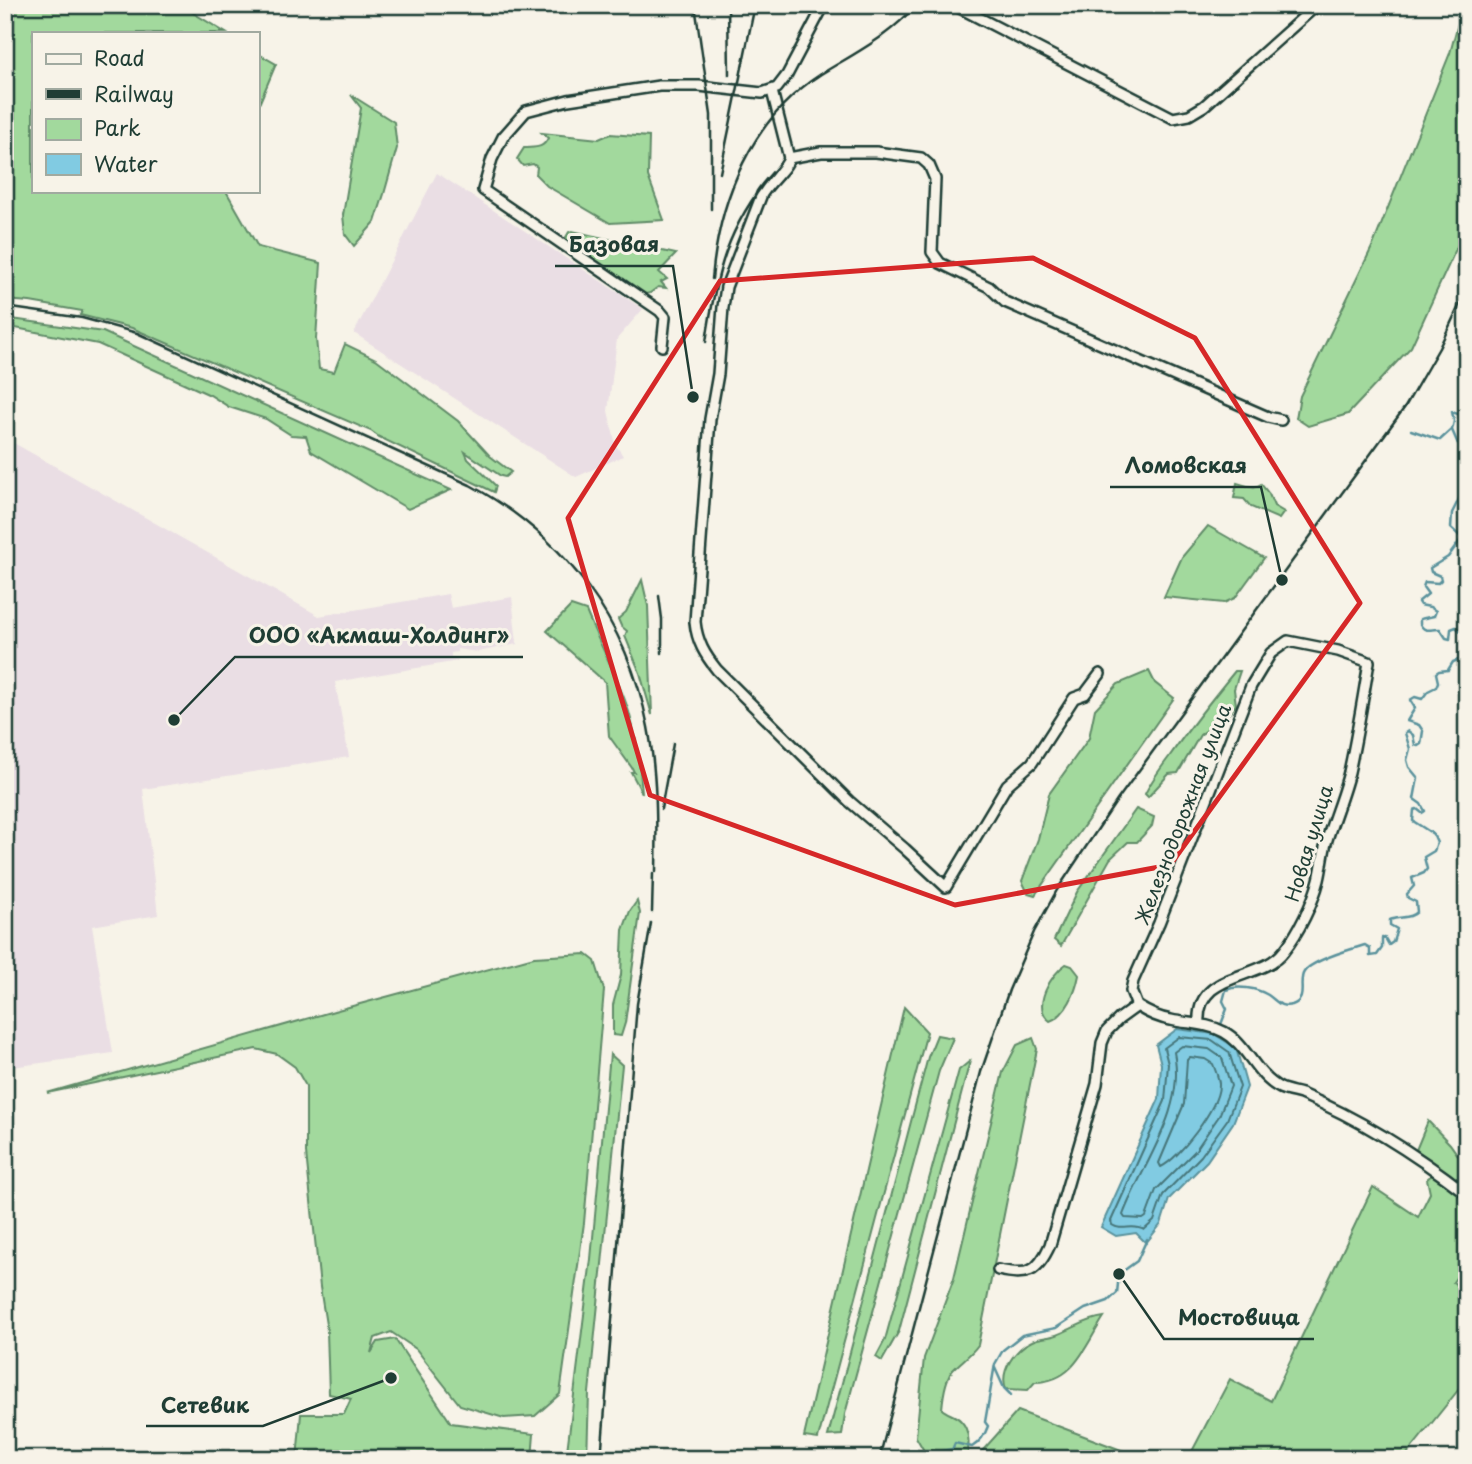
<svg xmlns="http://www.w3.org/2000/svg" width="1472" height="1464" font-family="'Playpen Sans',sans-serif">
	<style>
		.built { fill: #eadee4 }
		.green { fill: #a2d99d; stroke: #608b68; stroke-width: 2 }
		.water { fill: #81cbe2; stroke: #5a929c; stroke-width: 2 }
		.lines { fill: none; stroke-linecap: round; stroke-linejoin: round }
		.shore { stroke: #46767a; stroke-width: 2 }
		.stream { stroke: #5a929c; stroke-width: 2.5 }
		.street-casing { stroke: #1f3d34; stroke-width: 14 }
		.street { stroke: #f7f3e8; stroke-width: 9 }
		.rail { stroke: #1f3d34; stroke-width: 2.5 }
		.marked { fill: none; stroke: #d62828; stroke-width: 5; stroke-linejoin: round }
		.labels { text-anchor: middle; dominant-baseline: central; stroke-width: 6; stroke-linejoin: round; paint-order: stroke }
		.street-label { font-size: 19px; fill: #1f3d34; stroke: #f7f3e8 }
		.leader { fill: none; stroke: #1f3d34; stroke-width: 2.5 }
		.callout-dot { fill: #1f3d34; stroke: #f7f3e8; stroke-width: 2.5 }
		.callout-label { font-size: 21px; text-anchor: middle; font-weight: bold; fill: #1f3d34; stroke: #f7f3e8; stroke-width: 6; stroke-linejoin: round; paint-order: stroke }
	</style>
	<rect width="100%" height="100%" fill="#f7f3e8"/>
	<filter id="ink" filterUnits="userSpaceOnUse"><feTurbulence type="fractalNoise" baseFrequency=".0143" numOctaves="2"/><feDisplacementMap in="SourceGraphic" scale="14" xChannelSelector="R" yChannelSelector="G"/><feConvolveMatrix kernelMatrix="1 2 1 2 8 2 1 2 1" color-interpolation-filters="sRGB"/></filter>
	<g filter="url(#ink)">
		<g class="built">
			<polygon points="437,173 643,309 617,339 608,411 616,445 623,456 576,477 354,333"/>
			<polygon points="5,438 319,616 448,594 451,608 512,597 517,644 478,652 457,649 457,652 451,653 451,657 458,659 458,661 335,682 349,757 143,789 158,915 92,926 113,1053 5,1068"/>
		</g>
		<g class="green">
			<polygon points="5,5 180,5 226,33 33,33 33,191 226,191 258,247 321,263 316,339 319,369 334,372 345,344 376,359 458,421 490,456 511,472 505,477 501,476 465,452 468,459 496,486 494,492 379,437 371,431 132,328 80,315 82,311 30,302 5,300"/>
			<polygon points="1463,5 1467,5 1467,225 1411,347 1348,414 1308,426 1296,418 1300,396 1373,245 1450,53"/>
			<polygon points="257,53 276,64 257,109"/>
			<polygon points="351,95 394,122 397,148 384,194 375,222 354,246 345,234 343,215 361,108"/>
			<path d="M542 133 599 139 610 134 649 137 648 176 664 220 610 223 547 186 536 175 537 167 533 164 523 166 517 159 524 148C535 147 543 149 548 138Z"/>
			<polygon points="572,231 676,254 659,272 667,279 661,282 666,288 658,287 650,293 642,295 567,242 565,239 569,232"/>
			<polygon points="5,318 103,332 451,490 408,509 311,451 306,436 291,435 266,419 229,407 210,395 98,344 5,326"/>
			<polygon points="1237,483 1254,488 1261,484 1269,494 1274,506 1284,512 1279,519 1251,507 1244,499 1234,498"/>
			<polygon points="1208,526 1264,558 1235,598 1224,603 1164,597 1182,557"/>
			<polygon points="642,580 648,606 652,715 640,673 625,636 627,631 621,626 618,619 626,612"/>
			<path d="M571 606 586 611C600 645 618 677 629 712 637 738 640 766 642 793L631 772H634L632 768 609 736 605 682 547 631Z"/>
			<polygon points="1149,671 1155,683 1174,698 1035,895 1028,893 1022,881 1038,839 1049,794 1089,738 1095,709 1118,684"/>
			<path d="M1235 671H1240L1234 689 1236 705 1226 717 1200 735 1178 773 1169 774 1148 797 1145 794C1151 781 1160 769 1169 757 1190 727 1212 699 1235 671Z"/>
			<polygon points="1136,809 1154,817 1152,826 1137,842 1128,842 1110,859 1061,946 1054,940 1077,892"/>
			<polygon points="637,901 640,913 625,1023 621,1036 613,1035 613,1005 621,975 623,930 630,911"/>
			<polygon points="586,954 595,961 604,990 584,1223 560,1394 535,1416 504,1418 460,1405 416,1349 391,1332 375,1338 371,1353 378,1342 395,1339 451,1423 534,1434 532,1459 297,1459 301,1414 344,1414 351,1399 329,1394 327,1331 320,1287 306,1153 306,1086 295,1067 277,1054 256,1049 47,1093 334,1011 534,957"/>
			<path d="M1066 964 1072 966 1079 975C1076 991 1067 1015 1050 1021 1031 1007 1051 974 1066 964Z"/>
			<polygon points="904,1007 927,1032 818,1439 804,1437"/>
			<polygon points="937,1035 953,1038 939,1071 845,1414 842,1435 828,1436 928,1057"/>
			<path d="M1033 1038 1037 1049 978 1345C970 1356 961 1361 953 1370 945 1379 943 1397 942 1409 947 1414 956 1415 961 1421 970 1430 970 1448 966 1459H919L923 1449 916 1437 924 1358 954 1278 1003 1072 1017 1045Z"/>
			<polygon points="610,1054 622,1065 589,1393 587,1459 566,1459 591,1259"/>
			<polygon points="970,1061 899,1331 882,1361 876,1357 885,1340 959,1070"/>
			<polygon points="1428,1121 1450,1144 1467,1168 1467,1189 1416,1150"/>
			<polygon points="1433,1174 1467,1199 1467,1246 1459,1244 1467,1250 1467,1262 1453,1282 1467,1293 1467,1379 1403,1459 1188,1459 1230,1379 1271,1401 1373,1187 1418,1217 1430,1193 1427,1179"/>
			<path d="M1104 1317C1085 1346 1075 1382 1035 1382L1028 1390 1006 1389C999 1371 1015 1349 1032 1341 1040 1337 1050 1338 1059 1334 1075 1328 1086 1319 1104 1317Z"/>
			<polygon points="1018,1411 1145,1459 975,1459"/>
		</g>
		<polygon class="water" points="1177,1029 1214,1034 1236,1048 1247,1087 1233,1123 1207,1161 1169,1199 1161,1224 1146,1243 1136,1233 1116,1236 1101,1227 1159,1099 1161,1064 1156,1045"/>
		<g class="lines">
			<g class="shore">
				<path d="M1179 1037 1212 1040 1229 1052 1240 1087 1227 1120 1201 1156 1163 1195 1154 1221 1144 1230C1133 1223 1122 1232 1112 1225L1111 1221 1165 1101 1168 1064 1164 1048Z"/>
				<path d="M1182 1046 1209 1049 1222 1058 1231 1086 1219 1116 1195 1151 1156 1190 1146 1217 1143 1219 1125 1218 1123 1215C1143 1162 1186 1111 1174 1052Z"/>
				<path d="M1190 1057 1205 1059 1213 1064C1215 1070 1220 1080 1219 1086 1218 1108 1179 1159 1161 1167L1159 1163 1184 1104 1187 1060Z"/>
			</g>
			<g class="stream">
				<polyline points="1467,404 1462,406 1467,409"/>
				<polyline points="1467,417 1452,412 1454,421 1452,430 1458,444 1467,441"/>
				<polyline points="1411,430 1440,440 1451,430"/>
				<polyline points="1464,469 1467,458"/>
				<path d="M1463 475 1461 495 1452 513 1451 528 1462 538 1448 557 1430 568 1431 572 1440 576 1441 580 1438 583 1425 582 1423 587 1428 594 1418 602 1420 605 1430 607 1436 611 1434 616 1420 619V624C1425 634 1432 628 1440 629L1446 638 1450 639 1451 629 1456 627 1467 637"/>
				<path d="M1220 1027 1227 1009 1223 1001 1226 990C1237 985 1257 988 1268 995 1277 1001 1279 1008 1292 1005 1309 999 1297 983 1304 972 1311 960 1352 949 1365 945L1370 948V956L1377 955 1382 948V938H1385L1389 945 1393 942 1397 929 1390 925V920C1399 916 1411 919 1417 912L1416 902 1408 898 1407 894 1414 886 1412 878 1424 873 1427 869 1424 857 1434 851 1437 843 1433 834 1413 821 1414 810 1417 809 1422 813 1425 811 1421 804 1414 799 1418 778 1409 767 1407 760 1410 749 1405 733 1408 731 1413 735 1415 745 1418 746 1421 744 1423 731 1419 725 1407 721 1415 708 1410 700 1415 697 1422 699 1428 691 1436 687 1438 682 1436 673 1439 671 1448 670 1453 662 1461 659V648L1467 642"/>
				<polyline points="995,1368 1004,1388 1011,1395"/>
				<polyline points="902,1458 953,1449"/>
				<path d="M948 1459 955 1443 972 1447C980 1442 985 1435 988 1426L985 1422 995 1364 1003 1350 1022 1335 1056 1328 1085 1309 1108 1301 1117 1293 1119 1274 1137 1261 1147 1239"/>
			</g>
			<defs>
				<g id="street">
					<polyline points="954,5 1173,118 1189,115 1204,106 1317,5"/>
					<path d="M772 91 789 158C787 168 770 181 762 194L726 287 723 307 718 374 710 419 695 622C697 642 705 655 717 670L849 801 905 849 946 887 1007 785 1032 763 1074 698 1085 694 1100 674"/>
					<polyline points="789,158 821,152 876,152 921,158 929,165 935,179 932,252 940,263 989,287 1005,302 1268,417 1281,420"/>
					<polyline points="662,346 665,317 660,311 483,190 492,159 503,137 526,111 568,100 659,86 699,86 762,93 777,88 787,75 824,5"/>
					<path d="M1199 1024C1195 970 1261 982 1284 951 1299 932 1313 903 1319 880 1322 868 1323 855 1326 843 1333 819 1343 796 1349 772 1357 736 1363 699 1369 662L1338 651 1288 641 1271 653 1251 686 1159 923 1133 981 1131 991 1137 1006C1148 1013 1158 1018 1171 1020 1189 1024 1207 1023 1224 1032 1247 1044 1255 1075 1280 1088 1287 1091 1294 1092 1301 1094 1360 1119 1417 1155 1467 1194"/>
					<path d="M998 1270C1027 1276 1037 1274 1050 1245L1097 1084 1102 1043 1107 1031 1119 1019 1137 1006"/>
				</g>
			</defs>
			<use href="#street" class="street-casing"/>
			<use href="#street" class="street"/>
			<g class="rail">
				<polyline points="695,5 711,115 711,209"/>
				<polyline points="728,5 729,75"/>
				<polyline points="720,173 755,5"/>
				<path d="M712 279C719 199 751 119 821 74 855 53 890 36 916 5"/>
				<path d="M5 307 82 318 137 333 470 485C564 536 628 621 648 727 657 774 657 824 656 872"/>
				<path d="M706 342C716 273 727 227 773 172"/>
				<polyline points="659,596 662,619 662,653"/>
				<polyline points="661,809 673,744"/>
				<polyline points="652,912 653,873"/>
				<polyline points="601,1459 637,1004 651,923"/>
				<polyline points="879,1459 981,1072 1009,990 1034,932 1057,890 1118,799 1405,407 1439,348 1467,289"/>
			</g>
		</g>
	</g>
	<path class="marked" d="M1033 258 1195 338 1360 603 1170 865 955 905 650 795 568 518 720 281Z"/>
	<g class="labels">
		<g class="street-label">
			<text transform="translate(1182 814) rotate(-69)">Железнодорожная улица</text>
			<text transform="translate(1308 843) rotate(-73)">Новая улица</text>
		</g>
	</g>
	<path class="leader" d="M693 397L673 266H555M1282 580L1261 487H1110M174 720L235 657H523M1119 1274L1164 1339H1314M391 1378L263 1426H146"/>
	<g class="callout-dot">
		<circle cx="693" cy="397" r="7"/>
		<circle cx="1282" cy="580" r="7"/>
		<circle cx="174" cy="720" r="7"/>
		<circle cx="1119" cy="1274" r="7"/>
		<circle cx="391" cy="1378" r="7"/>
	</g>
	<g class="callout-label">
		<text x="614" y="252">Базовая</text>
		<text x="1186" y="473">Ломовская</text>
		<text x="379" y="643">ООО «Акмаш-Холдинг»</text>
		<text x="1239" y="1325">Мостовица</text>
		<text x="205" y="1413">Сетевик</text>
	</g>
	<rect width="1472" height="1464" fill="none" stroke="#f7f3e8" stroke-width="28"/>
	<rect x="14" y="14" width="1444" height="1436" fill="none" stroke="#1f3d34" stroke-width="2.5" filter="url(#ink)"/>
	<rect x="32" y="32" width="228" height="161" fill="#f7f3e8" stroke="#a1aaa0" stroke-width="2"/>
	<rect x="46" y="54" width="35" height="10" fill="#f7f3e8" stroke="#a1aaa0" stroke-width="2"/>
	<text x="94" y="66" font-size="21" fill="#1f3d34">Road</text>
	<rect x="46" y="89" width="35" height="10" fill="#1f3d34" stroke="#a1aaa0" stroke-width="2"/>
	<text x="94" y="102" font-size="21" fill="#1f3d34">Railway</text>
	<rect x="46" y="119" width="35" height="21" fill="#a2d99d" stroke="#a1aaa0" stroke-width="2"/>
	<text x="94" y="136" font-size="21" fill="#1f3d34">Park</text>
	<rect x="46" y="154" width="35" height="21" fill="#81cbe2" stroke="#a1aaa0" stroke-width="2"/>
	<text x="94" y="172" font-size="21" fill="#1f3d34">Water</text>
</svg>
